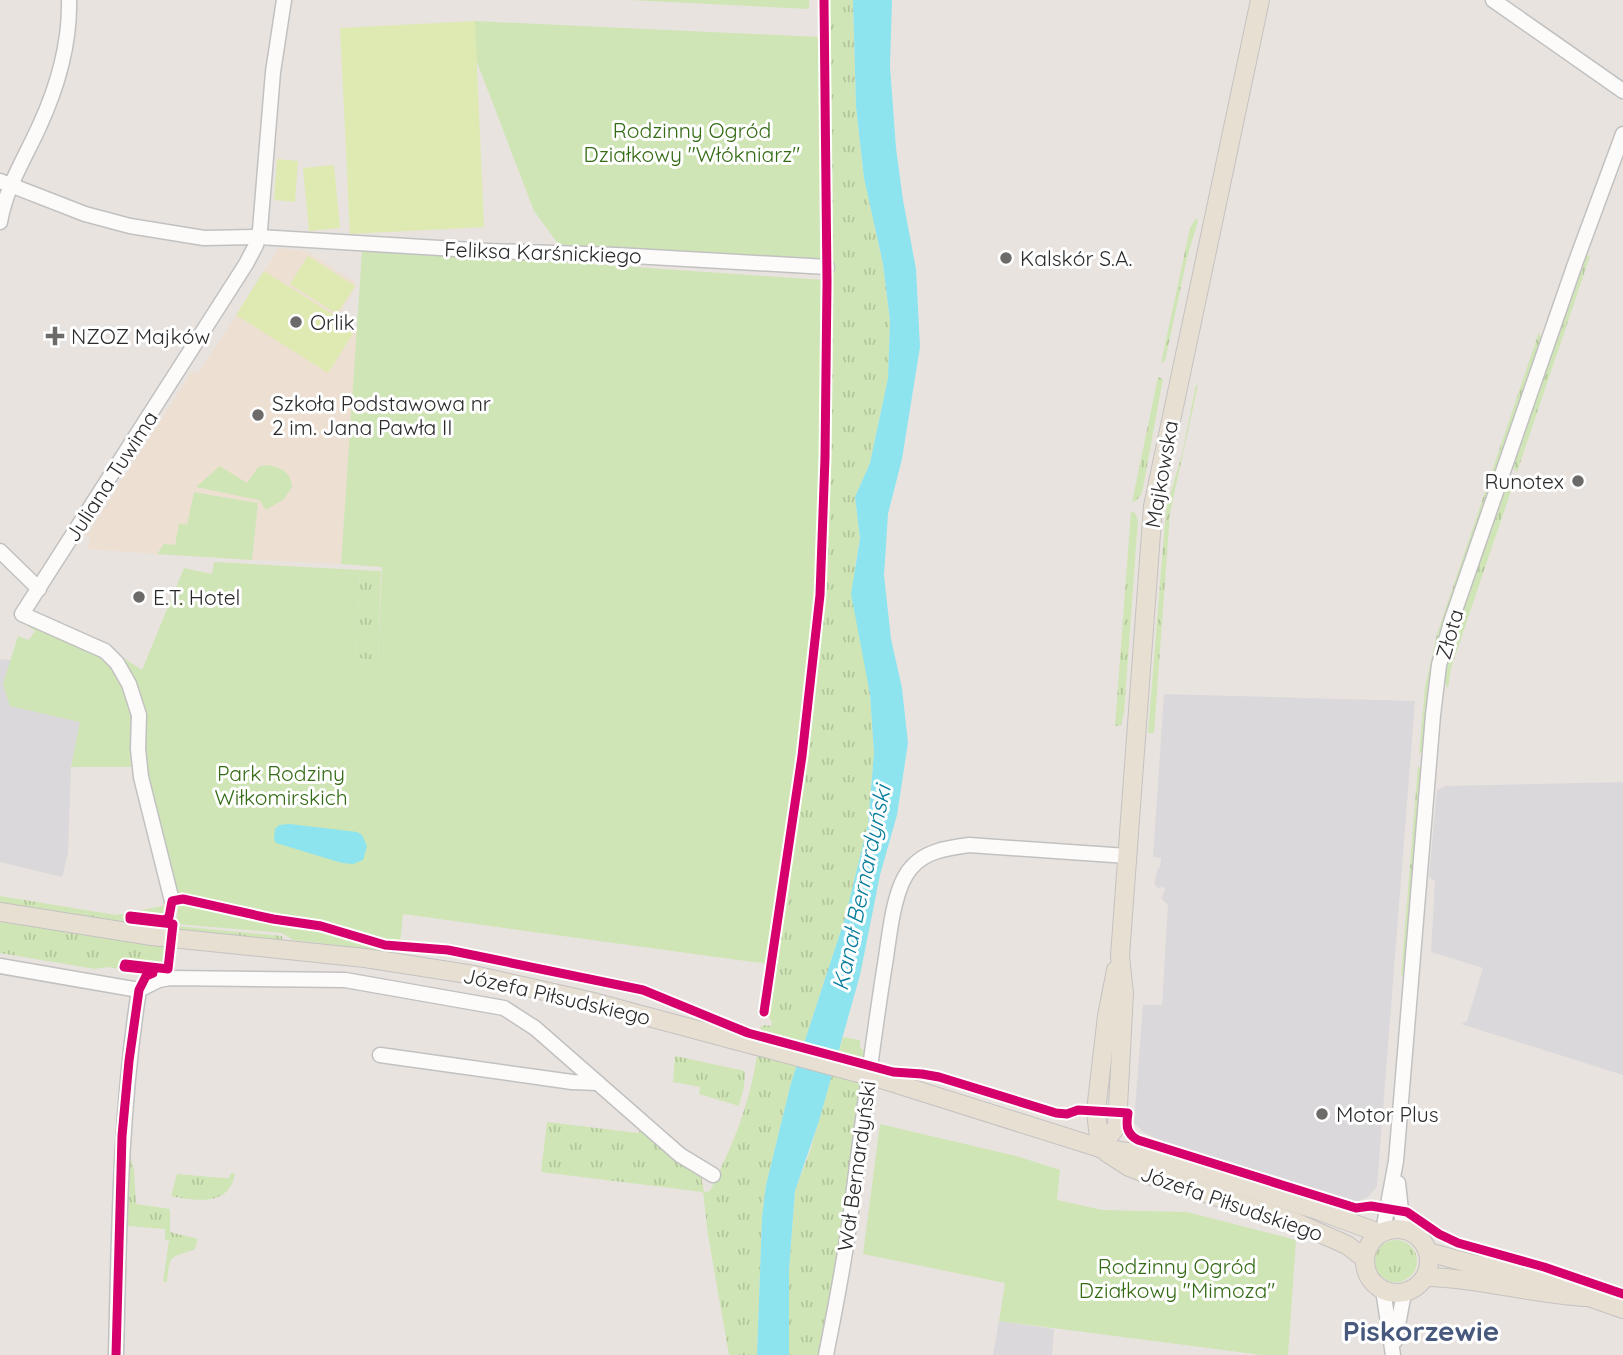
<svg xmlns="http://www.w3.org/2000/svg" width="1623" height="1355" font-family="Quicksand,sans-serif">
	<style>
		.industrial { fill: #dbd8db }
		.education { fill: #ede0d3 }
		.grass { fill: url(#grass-tufts) }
		.park { fill: #d0e5b5 }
		.pitch { fill: #deeab2 }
		.water { fill: #8de4ef }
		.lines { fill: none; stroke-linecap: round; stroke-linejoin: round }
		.minor-casing { stroke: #c2c1c1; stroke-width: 17 }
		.major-casing { stroke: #c4c2c1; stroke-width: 20 }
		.minor { stroke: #fcfbfa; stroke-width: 14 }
		.major { stroke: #e7dfd2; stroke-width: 18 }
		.major-bridge-casing { stroke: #c4c2c1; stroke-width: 20; stroke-linecap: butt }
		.major-bridge { stroke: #e7dfd2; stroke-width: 18 }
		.cycleway-casing { stroke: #fff; stroke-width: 13 }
		.cycleway { stroke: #d6006c; stroke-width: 9 }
		.poi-dot { fill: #6d6b69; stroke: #fff; stroke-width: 2.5 }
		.labels { text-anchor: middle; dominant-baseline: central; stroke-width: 6; stroke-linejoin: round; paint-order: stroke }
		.park-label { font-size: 21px; fill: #346b15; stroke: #fff }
		.street-label { font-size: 21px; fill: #2a2a2a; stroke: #fff }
		.poi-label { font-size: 21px; fill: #2a2a2a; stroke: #fff; text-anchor: start }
		.water-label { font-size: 23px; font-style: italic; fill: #067e9c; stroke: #fff }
		.district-label { font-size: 28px; font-weight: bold; fill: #47597d; stroke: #fff }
	</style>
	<defs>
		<pattern id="grass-tufts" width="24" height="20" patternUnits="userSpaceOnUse" patternTransform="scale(1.75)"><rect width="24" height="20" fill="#d0e5b5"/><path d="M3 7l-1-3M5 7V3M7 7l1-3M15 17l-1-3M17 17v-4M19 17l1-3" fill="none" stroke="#b3c59c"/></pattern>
	</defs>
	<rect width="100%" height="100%" fill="#e9e3df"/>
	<g class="industrial">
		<polygon points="0,659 11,660 3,684 11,706 80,722 71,767 68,853 62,877 0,862"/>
		<polygon points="1164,694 1415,701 1377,1186 1369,1196 1357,1202 1159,1140 1143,1132 1134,1123 1143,1005 1162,1005 1168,905 1161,898 1165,890 1164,887 1158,888 1154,884 1158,868 1160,868 1161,858 1153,857"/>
		<polygon points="1623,782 1623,1075 1461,1024 1467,1021 1483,968 1431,952 1435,881 1429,877 1437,790 1445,786"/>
		<polygon points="999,1321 1054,1329 1052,1355 993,1355"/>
	</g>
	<polygon class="education" points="279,248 308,252 355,282 356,287 338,317 357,329 341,564 252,560 258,503 195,492 187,525 175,545 164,544 157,554 86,549 91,540 87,535 192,371 198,374"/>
	<g class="grass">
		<path d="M825 0H853L856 107 864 178 883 264 890 321 888 378 870 463 855 497 860 538 855 566 870 694 874 753 868 824 845 918 791 1083 766 1185 762 1217 757 1355H729L708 1235 703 1192 541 1172 547 1122 638 1133 642 1127 677 1159 701 1176 704 1192 710 1191C732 1147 750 1104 757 1055 759 1046 762 1037 760 1028L764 1025 771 1026 772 1021 770 1020 767 1008 793 844 820 647 829 495 831 288Z"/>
		<polygon points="1196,218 1198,221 1187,258 1165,361 1161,363 1190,228"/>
		<polygon points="1587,255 1590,256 1517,472 1512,467"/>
		<polygon points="1539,332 1541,338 1454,595 1432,668 1424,750 1419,754 1425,687 1437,634"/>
		<polygon points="1158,377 1163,379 1142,493 1137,500 1132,502"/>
		<polygon points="1196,385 1198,385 1170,513 1154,733 1148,733 1166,509 1182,454"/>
		<polygon points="1513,485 1451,668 1448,689 1444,681 1453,640 1505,486"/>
		<polygon points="1131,511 1135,513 1138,520 1124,712 1121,725 1115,726"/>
		<polygon points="360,570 381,571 378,661 356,658"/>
		<polygon points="1418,766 1422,769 1406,963 1403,975 1401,975"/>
		<polygon points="0,896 116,915 168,905 176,926 282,936 283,944 175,933 0,904"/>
		<polygon points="0,919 168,944 165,970 131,966 131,969 150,972 145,973 107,967 95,969 0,953"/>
		<polygon points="843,1037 860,1040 860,1047 865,1052 859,1076 860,1109 852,1167 821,1355 789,1355 789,1270 795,1191 810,1151"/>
		<polygon points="675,1056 745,1071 744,1087 739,1106 699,1094 700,1087 673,1082"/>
		<path d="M130 1154 134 1170 136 1204 170 1209V1232L198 1239 195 1249C170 1259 170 1252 167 1282H163L169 1240H165V1229L127 1226Z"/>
		<path d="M231 1173H235C230 1207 196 1201 171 1196L177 1174 223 1178H229Z"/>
		<circle cx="1396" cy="1261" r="21"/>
	</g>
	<g class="park">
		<polygon points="629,0 809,0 809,9"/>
		<polygon points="475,21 819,37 820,259 559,245 534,211 475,57"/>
		<polygon points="362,251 431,253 824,280 823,448 812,649 767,964 403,914 399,953 293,940 282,933 176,924 178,907 144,767 71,767 80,722 10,706 3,684 18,636 29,640 35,631 28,626 35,616 96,640 142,670 184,568 212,574 214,562 360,570 356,658 378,660 382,567 341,564"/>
		<path d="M266 465C280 467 291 471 292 487L284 499 266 510 259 500 196 487 220 466 247 483 258 467Z"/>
		<polygon points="194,492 258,503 252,560 157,554 164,544 175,545 179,523 187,525"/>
		<polygon points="880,1124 1016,1156 1060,1170 1057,1200 1102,1210 1187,1212 1296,1240 1288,1355 1262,1355 999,1321 1005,1283 863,1254"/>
	</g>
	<g class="pitch">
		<polygon points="475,21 484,227 350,234 340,28"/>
		<polygon points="277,159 298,161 295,202 274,200"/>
		<polygon points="334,165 340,228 309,231 303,168"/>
		<polygon points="308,256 355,286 337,314 290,284"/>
		<polygon points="264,271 356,329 328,373 236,315"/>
	</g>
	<g class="water">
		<polygon points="853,0 892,0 890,66 896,148 903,200 916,269 920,347 902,459 888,514 884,575 891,639 902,688 908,743 897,815 880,875 860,975 819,1121 795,1191 789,1270 789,1355 757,1355 762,1217 766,1185 791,1083 845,918 868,824 874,753 870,694 851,594 860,538 855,497 870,463 888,378 890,321 883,264 864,178 856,107"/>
		<polygon points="290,824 357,832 362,835 367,846 363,860 353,864 342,863 276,843 274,839 275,829 279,825"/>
	</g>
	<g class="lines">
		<defs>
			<g id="minor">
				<polyline points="1493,0 1623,91"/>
				<polyline points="0,181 85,214 130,226 204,238 259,237 489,251 616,255 827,267"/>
				<path d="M0 222C6 187 25 158 39 127 57 88 70 43 69 0"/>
				<polyline points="0,551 39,589"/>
				<polyline points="172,901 141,777 138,749 139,715 129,684 117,663 105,651 22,614 246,264 256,245 260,230 273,72 284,0"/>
				<polyline points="0,966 139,990 159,980 170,978 345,980 504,1008 535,1028 680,1155 713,1175"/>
				<polyline points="380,1055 572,1082 598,1083"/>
				<polyline points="1398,1183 1403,1229"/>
				<polyline points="1383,1231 1396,1161 1433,715 1439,665 1452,619 1576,261 1623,134"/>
				<polyline points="1383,1290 1393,1355"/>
				<polyline points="1395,1341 1404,1293"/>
				<path d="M116 1355C119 1233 120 1111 139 990"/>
				<path d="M826 1355C835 1310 844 1264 850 1219 861 1136 871 1053 884 970 889 943 892 889 911 868 925 851 947 848 969 845L1127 856"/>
			</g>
			<g id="major">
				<polyline points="0,912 152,936 365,958 474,975 589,1001 746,1043"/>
				<polyline points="881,1079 1100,1148 1141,1154 1320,1211 1379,1233"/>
				<polyline points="1100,1148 1117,1126 1124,993 1120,956 1153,506 1260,0"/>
				<polyline points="1100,1148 1096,1111 1107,1016 1116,970"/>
				<polyline points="1106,1152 1129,1167 1149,1175 1295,1222 1347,1245 1364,1258"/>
				<circle cx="1397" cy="1261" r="32"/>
				<polyline points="1428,1252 1472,1264 1536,1274 1568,1284 1589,1297 1623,1309"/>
				<path d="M1425 1277C1479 1278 1532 1294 1586 1297"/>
			</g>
		</defs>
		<use href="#minor" class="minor-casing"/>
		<use href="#major" class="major-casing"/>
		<use href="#minor" class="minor"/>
		<use href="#major" class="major"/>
		<defs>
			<polyline id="major-bridge" points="746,1043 881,1079"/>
		</defs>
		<use href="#major-bridge" class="major-bridge-casing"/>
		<use href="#major-bridge" class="major-bridge"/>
		<defs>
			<g id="cycleway">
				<polyline points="764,1012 802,756 820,595 825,458 827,282 824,0"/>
				<path d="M116 1355 122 1136 129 1061 139 990 146 976 153 973V970L124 967 125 964 168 969 173 924 130 919V916L164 920 169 917 172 901 183 899 273 919 321 926 385 945 448 950 643 990 748 1033 893 1072 922 1074 939 1077 1056 1113 1067 1114 1078 1110 1128 1113C1126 1125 1126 1134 1138 1140L1356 1208 1371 1206 1407 1212 1439 1234 1458 1243 1544 1267 1623 1294"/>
			</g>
		</defs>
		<use href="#cycleway" class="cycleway-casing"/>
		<use href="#cycleway" class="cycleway"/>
	</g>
	<g class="poi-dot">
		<circle cx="1006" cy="258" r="7"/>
		<circle cx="296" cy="322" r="7"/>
		<path d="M51.5 325.5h7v7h7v7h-7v7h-7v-7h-7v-7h7z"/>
		<circle cx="258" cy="415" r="7"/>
		<circle cx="1578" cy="481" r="7"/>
		<circle cx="139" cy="597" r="7"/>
		<circle cx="1322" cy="1114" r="7"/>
	</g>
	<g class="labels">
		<g class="park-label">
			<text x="692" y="130">Rodzinny Ogród<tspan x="692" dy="24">Działkowy "Włókniarz"</tspan></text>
			<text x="281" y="773">Park Rodziny<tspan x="281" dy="24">Wiłkomirskich</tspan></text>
			<text x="1177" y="1266">Rodzinny Ogród<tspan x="1177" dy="24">Działkowy "Mimoza"</tspan></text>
		</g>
		<g class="street-label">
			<text transform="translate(543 252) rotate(2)">Feliksa Karśnickiego</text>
			<text transform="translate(1161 474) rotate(-80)">Majkowska</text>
			<text transform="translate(111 476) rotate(-57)">Juliana Tuwima</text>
			<text transform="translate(1449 634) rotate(-74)">Złota</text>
			<text transform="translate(557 996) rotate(13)">Józefa Piłsudskiego</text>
			<text transform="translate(856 1166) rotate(-82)">Wał Bernardyński</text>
			<text transform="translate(1232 1203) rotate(19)">Józefa Piłsudskiego</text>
		</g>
		<g class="poi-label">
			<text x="1020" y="258">Kalskór S.A.</text>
			<text x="310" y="322">Orlik</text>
			<text x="71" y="336">NZOZ Majków</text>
			<text x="272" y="403">Szkoła Podstawowa nr<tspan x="272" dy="24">2 im. Jana Pawła II</tspan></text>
			<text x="1564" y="481" text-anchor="end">Runotex</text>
			<text x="153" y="597">E.T. Hotel</text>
			<text x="1336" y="1114">Motor Plus</text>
		</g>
		<g class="water-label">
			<text transform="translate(861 888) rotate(-78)">Kanał Bernardyński</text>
		</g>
		<g class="district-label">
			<text x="1421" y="1330">Piskorzewie</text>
		</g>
	</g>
</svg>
